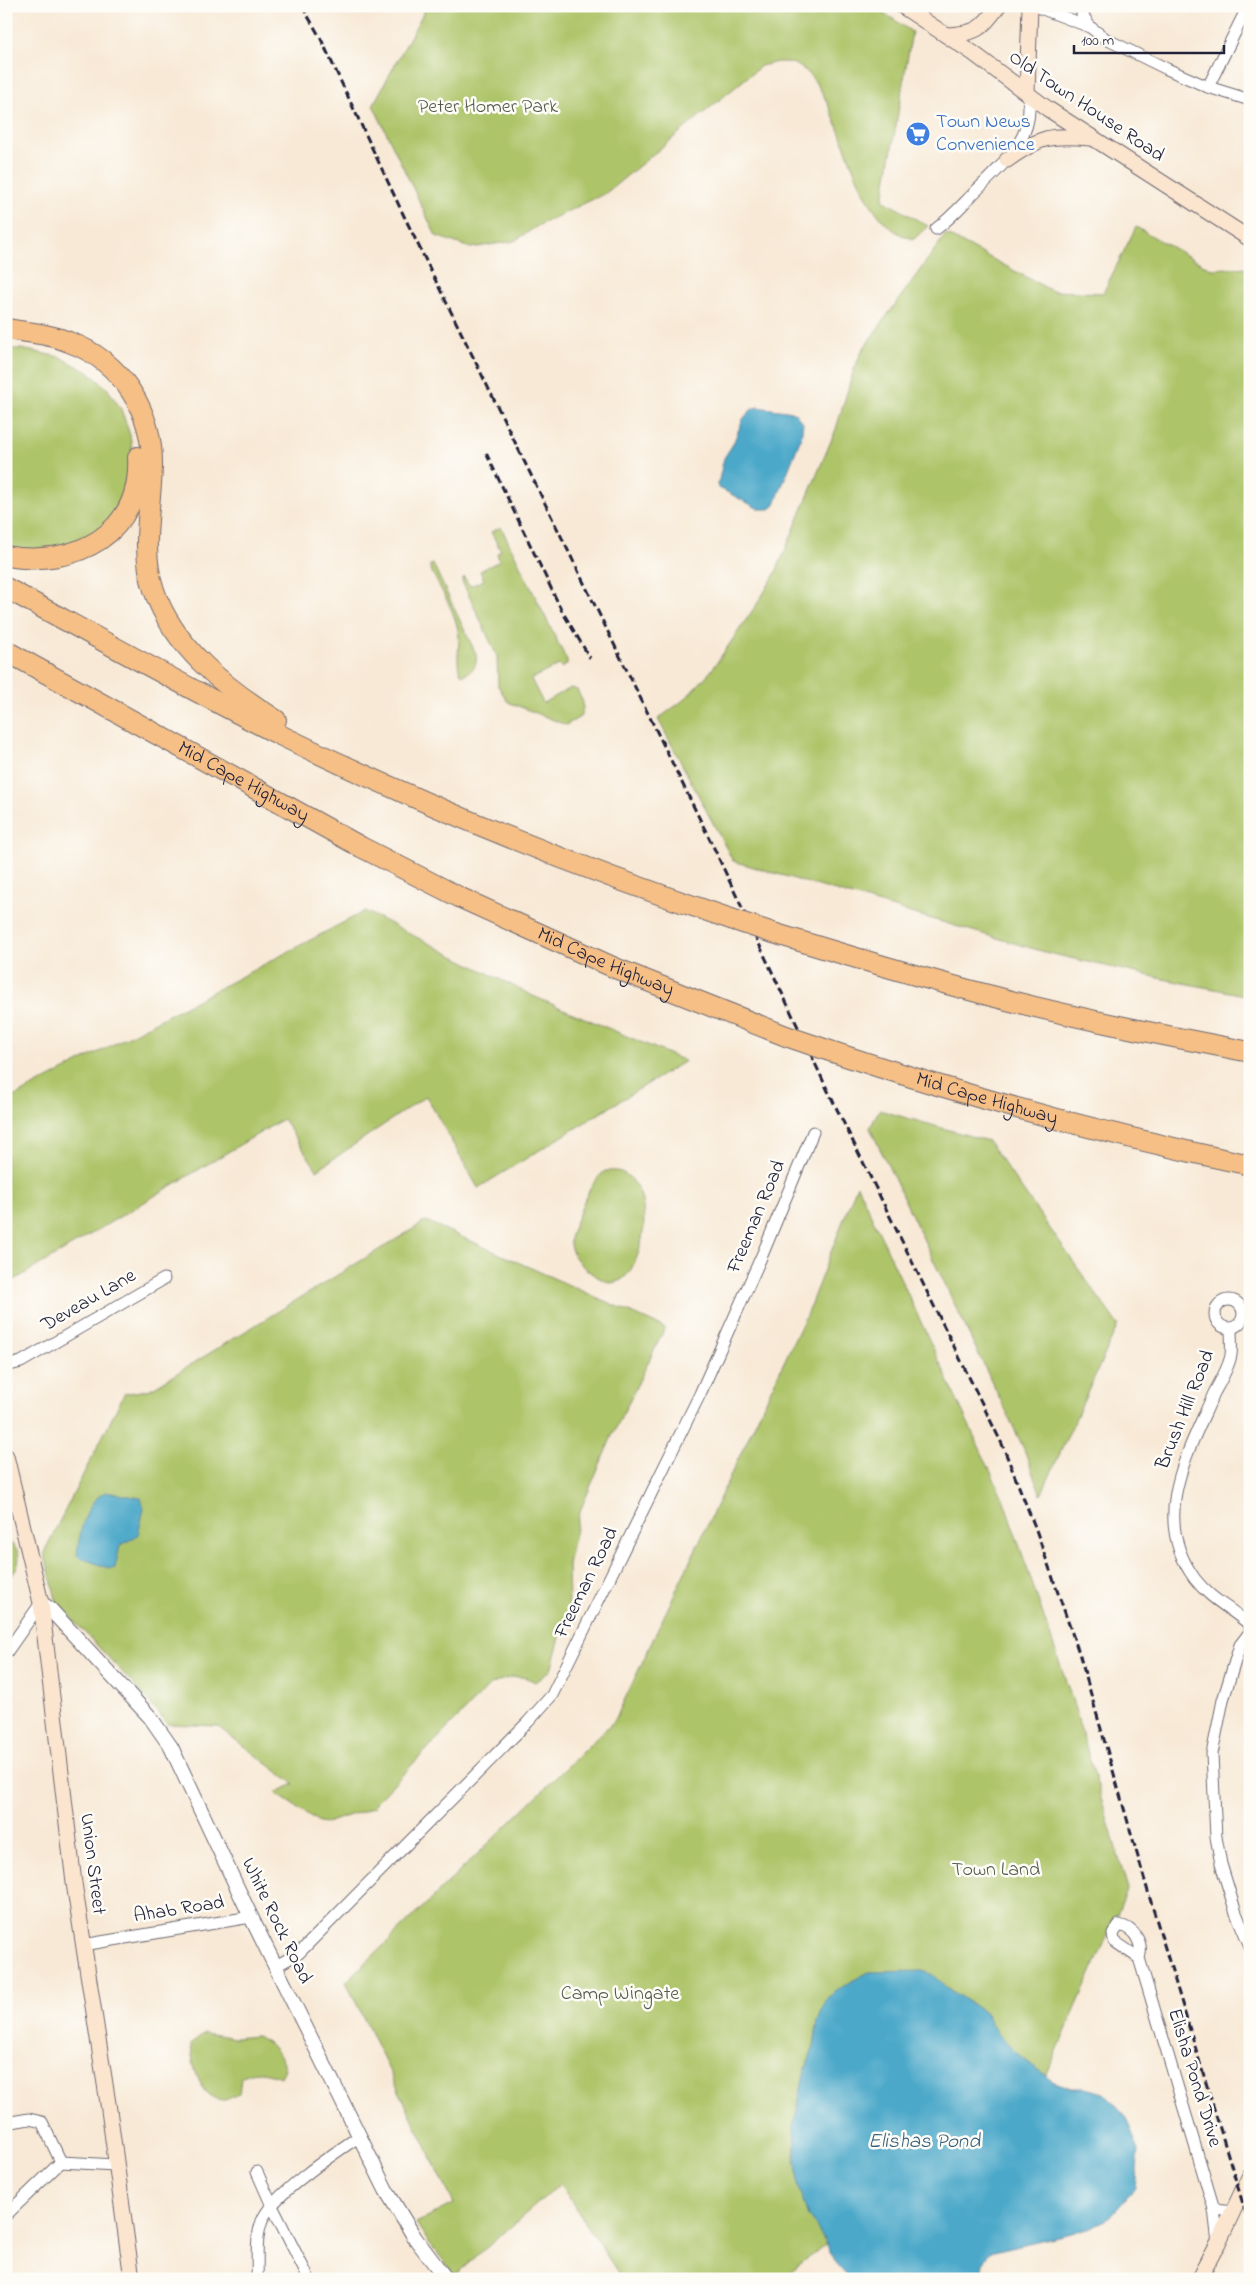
<svg xmlns="http://www.w3.org/2000/svg" width="1256" height="2285" font-family="'Indie Flower',sans-serif">
	<style>
		.green { fill: #aec469; stroke: #687352 }
		.water { fill: #4ba8c9; stroke: #366582 }
		.lines { fill: none; stroke-linecap: round; stroke-linejoin: round }
		.minor-casing { stroke: #6d6871; stroke-width: 13 }
		.tertiary-casing { stroke: #6d6871; stroke-width: 16 }
		.secondary-casing { stroke: #6d6871; stroke-width: 17 }
		.motorway-casing { stroke: #6d6871; stroke-width: 22 }
		.minor { stroke: #fff; stroke-width: 11 }
		.tertiary { stroke: #fff; stroke-width: 14 }
		.secondary { stroke: #fbe5cf; stroke-width: 15 }
		.motorway { stroke: #f5bf86; stroke-width: 20 }
		.rail { stroke: #22223b; stroke-width: 3; stroke-dasharray: 8 4; stroke-linecap: butt }
		.motorway-bridge-casing { stroke: #6d6871; stroke-width: 22; stroke-linecap: butt }
		.motorway-bridge { stroke: #f5bf86; stroke-width: 20 }
		.labels { text-anchor: middle; dominant-baseline: central; stroke-width: 5; stroke-linejoin: round; paint-order: stroke }
		.park-label { font-size: 20px; fill: #535b4b; stroke: #fdfcf7 }
		.street-label { font-size: 20px; fill: #22223b; stroke: #fdfcf7 }
		.shop-label { font-size: 20px; fill: #366cbe; stroke: #fdfcf7; text-anchor: start }
		.water-label { font-size: 21px; font-style: italic; fill: #345e7b; stroke: #fdfcf7 }
	</style>
	<rect width="100%" height="100%" fill="#fdfcf7"/>
	<filter id="ink" filterUnits="userSpaceOnUse"><feTurbulence type="fractalNoise" baseFrequency=".02" numOctaves="2"/><feDisplacementMap in="SourceGraphic" scale="10" xChannelSelector="R" yChannelSelector="G"/><feConvolveMatrix kernelMatrix="1 2 1 2 8 2 1 2 1" color-interpolation-filters="sRGB"/></filter>
	<filter id="wash" filterUnits="userSpaceOnUse"><feTurbulence type="fractalNoise" baseFrequency=".0096" numOctaves="4" result="noise"/><feDisplacementMap in="SourceGraphic" scale="20" xChannelSelector="R" yChannelSelector="G"/><feGaussianBlur stdDeviation="1.12" result="paint"/><feColorMatrix in="noise" values="0 0 0 0 0 0 0 0 0 0 0 0 0 0 0 0 0 1.4 0 .05"/><feComposite in="paint" operator="in"/></filter>
	<g filter="url(#wash)">
		<rect width="100%" height="100%" fill="#f8e9d6"/>
		<g class="green">
			<path d="M427 6H874L912 32 883 200 928 226 914 239C840 224 845 58 780 62 774 62 767 65 761 66L606 193 539 225 514 241 471 248 436 236 373 105Z"/>
			<polygon points="1136,227 1211,269 1250,267 1250,996 1168,980 1048,953 733,861 658,719 685,699 711,671 759,601 776,572 836,429 854,369 863,349 946,234 1052,291 1103,293"/>
			<polygon points="6,349 21,349 60,357 88,372 107,388 121,409 130,435 134,460 117,514 76,547 6,550"/>
			<polygon points="501,527 567,661 567,664 562,668 559,665 531,679 543,703 571,688 577,690 583,702 583,708 580,717 566,725 508,702 498,686 497,656 462,581 464,577 470,586 484,580 480,571 499,561 497,553 501,551 491,532"/>
			<path d="M433 564 476 654C478 665 473 671 463 675L460 673C455 658 461 644 458 630 454 609 439 587 430 568V565Z"/>
			<polygon points="365,911 533,996 685,1061 478,1188 426,1096 317,1170 283,1119 6,1285 6,1101"/>
			<polygon points="879,1110 988,1141 1118,1325 1041,1495 1024,1449 870,1128"/>
			<path d="M605 1171C612 1171 619 1170 625 1174 654 1191 646 1256 625 1277 621 1281 616 1282 611 1283 595 1278 572 1262 570 1244 569 1236 573 1229 576 1221 584 1202 588 1185 605 1171Z"/>
			<polygon points="857,1185 1003,1498 1072,1699 1128,1889 1046,2076 1015,2052 996,2032 986,2014 943,1985 933,1975 818,2021 814,2046 804,2074 794,2126 795,2160 819,2231 826,2244 781,2279 622,2279 560,2184 455,2275 427,2240 416,2223 454,2204 346,1982 615,1720 808,1311"/>
			<path d="M426 1221 665 1328 612 1436 580 1511 568 1564 569 1605 551 1670 535 1682C518 1672 504 1678 488 1687L374 1804 375 1807 326 1823 319 1822 275 1793 294 1784 217 1726 167 1724 136 1687 57 1603 44 1552 124 1394 151 1389Z"/>
			<path d="M10 1543C27 1554 16 1572 6 1583V1544Z"/>
			<path d="M205 2033 235 2038 257 2036 269 2043 281 2057 285 2069 281 2077C265 2072 256 2069 241 2077L239 2094C235 2095 228 2100 224 2100 199 2100 191 2061 191 2043Z"/>
		</g>
		<g class="water">
			<polygon points="757,407 794,412 803,423 801,438 778,496 774,506 770,509 759,509 723,490 719,488 718,484 724,458 733,444 743,419 751,410"/>
			<path d="M105 1492 141 1498 144 1508 138 1535 120 1546 115 1568 111 1569 81 1558 77 1555C80 1532 84 1504 105 1492Z"/>
			<polygon points="923,1971 933,1975 943,1985 986,2014 996,2032 1015,2052 1052,2081 1072,2088 1085,2088 1104,2093 1126,2117 1139,2151 1135,2188 1106,2220 1084,2230 990,2252 983,2265 981,2275 984,2279 850,2279 838,2266 819,2231 808,2216 798,2187 794,2126 804,2074 814,2046 818,2021 827,1998 848,1983 869,1972"/>
		</g>
	</g>
	<g filter="url(#ink)">
		<g class="lines">
			<defs>
				<g id="minor">
					<polyline points="1035,6 1090,27 1106,39 1167,69 1208,87 1250,100"/>
					<polyline points="1082,6 1082,14 1090,27"/>
					<polyline points="1208,87 1248,6"/>
					<path d="M936 229C951 218 963 204 976 191 1003 164 1038 136 1027 93"/>
					<circle cx="1229" cy="1314" r="14"/>
					<path d="M1231 1328C1231 1337 1232 1347 1231 1355 1229 1367 1220 1382 1214 1393 1188 1453 1149 1517 1195 1579 1210 1599 1232 1609 1250 1625"/>
					<polyline points="6,1366 21,1362 164,1279"/>
					<polyline points="1250,1632 1240,1645 1223,1700 1212,1754 1216,1837 1221,1864 1236,1913 1250,1946"/>
					<polyline points="6,1653 41,1603"/>
					<polyline points="83,1945 251,1917"/>
					<path d="M1139 1958C1144 1943 1134 1928 1119 1925L1113 1934 1114 1941 1139 1958 1214 2209 1233 2211"/>
					<polyline points="276,1966 299,1953 528,1722 552,1695 700,1394 763,1253 813,1132"/>
					<polyline points="6,2123 29,2119 42,2122 61,2162"/>
					<polyline points="257,2172 272,2206 309,2279"/>
					<polyline points="1214,2209 1218,2243"/>
					<polyline points="6,2215 61,2162 116,2165"/>
					<path d="M257 2279C258 2260 255 2239 262 2221 271 2195 336 2152 360 2136"/>
				</g>
				<polyline id="tertiary" points="41,1603 50,1609 150,1717 171,1747 251,1917 386,2190 415,2238 446,2279"/>
				<g id="secondary">
					<polyline points="902,6 973,53 1048,109 1250,239"/>
					<path d="M946 35C974 34 982 30 998 6"/>
					<polyline points="1027,93 1030,6"/>
					<path d="M1007 160C1040 137 1050 134 1090 138"/>
					<polyline points="6,1456 41,1603 74,1883 109,2110 132,2279"/>
					<polyline points="1199,2279 1218,2243 1250,2175"/>
				</g>
				<g id="motorway">
					<path d="M6 329C27 332 49 334 69 342 121 361 153 411 152 466 151 508 140 549 154 590 173 647 227 689 276 720"/>
					<path d="M6 556C75 568 142 534 138 457"/>
					<path d="M6 588C98 638 189 689 282 736 427 807 578 868 731 919"/>
					<path id="s1" d="M6 651 361 847 461 898 615 968 786 1036"/>
					<path d="M770 932C842 954 914 976 988 995 1074 1018 1162 1035 1250 1052"/>
					<path id="s2" d="M830 1051C968 1097 1108 1135 1250 1165"/>
				</g>
			</defs>
			<use href="#minor" class="minor-casing"/>
			<use href="#tertiary" class="tertiary-casing"/>
			<use href="#secondary" class="secondary-casing"/>
			<use href="#motorway" class="motorway-casing"/>
			<use href="#minor" class="minor"/>
			<use href="#tertiary" class="tertiary"/>
			<use href="#secondary" class="secondary"/>
			<use href="#motorway" class="motorway"/>
			<g class="rail">
				<polyline points="302,6 320,37 403,214 713,846 828,1091 1002,1444 1035,1527 1079,1653 1151,1902 1250,2227"/>
				<polyline points="486,453 562,611 590,658"/>
			</g>
			<defs>
				<g id="motorway-bridge">
					<polyline points="731,919 770,932"/>
					<polyline points="786,1036 830,1051"/>
				</g>
			</defs>
			<use href="#motorway-bridge" class="motorway-bridge-casing"/>
			<use href="#motorway-bridge" class="motorway-bridge"/>
		</g>
	</g>
	<defs>
		<symbol id="supermarket-disc" viewBox="-11 -11 22 22"><circle r="9.5" fill="#3f7fe0" stroke="#fdfcf7"/><path d="M-6-5.5h2.5l.6 2H6L4.5 2H-2.5L-4.4-4H-6ZM-1.5 3.2a1.3 1.3 0 1 0 .1 0ZM3 3.2a1.3 1.3 0 1 0 .1 0Z" fill="#fff"/></symbol>
	</defs>
	<g fill-rule="evenodd">
		<use href="#supermarket-disc" x="904" y="120" width="28" height="28"/>
	</g>
	<g class="labels">
		<g class="park-label">
			<text x="488" y="107">Peter Homer Park</text>
			<text x="996" y="1870">Town Land</text>
			<text x="620" y="1994">Camp Wingate</text>
		</g>
		<g class="street-label">
			<text transform="translate(1086 107) rotate(34)">Old Town House Road</text>
			<text stroke="none"><textPath href="#s1" startOffset="271">Mid Cape Highway</textPath></text>
			<text stroke="none"><textPath href="#s1" startOffset="676">Mid Cape Highway</textPath></text>
			<text stroke="none"><textPath href="#s2" startOffset="164">Mid Cape Highway</textPath></text>
			<text transform="translate(757 1217) rotate(-67)">Freeman Road</text>
			<text transform="translate(89 1301) rotate(-30)">Deveau Lane</text>
			<text transform="translate(1186 1410) rotate(-68)">Brush Hill Road</text>
			<text transform="translate(587 1583) rotate(-64)">Freeman Road</text>
			<text transform="translate(92 1864) rotate(83)">Union Street</text>
			<text transform="translate(179 1910) rotate(-9)">Ahab Road</text>
			<text transform="translate(276 1921) rotate(64)">White Rock Road</text>
			<text transform="translate(1194 2078) rotate(73)">Elisha Pond Drive</text>
		</g>
		<g class="shop-label">
			<text x="936" y="122">Town News<tspan x="936" dy="23">Convenience</tspan></text>
		</g>
		<g class="water-label">
			<text x="924" y="2142">Elishas Pond</text>
		</g>
	</g>
	<rect width="1256" height="2285" fill="none" stroke="#fdfcf7" stroke-width="25"/>
	<path d="M1074 45v8h150v-8" fill="none" stroke="#22223b" stroke-width="2.5"/>
	<text x="1081" y="45" font-size="15" fill="#22223b" stroke="#fdfcf7" stroke-width="4" paint-order="stroke">100 m</text>
</svg>
